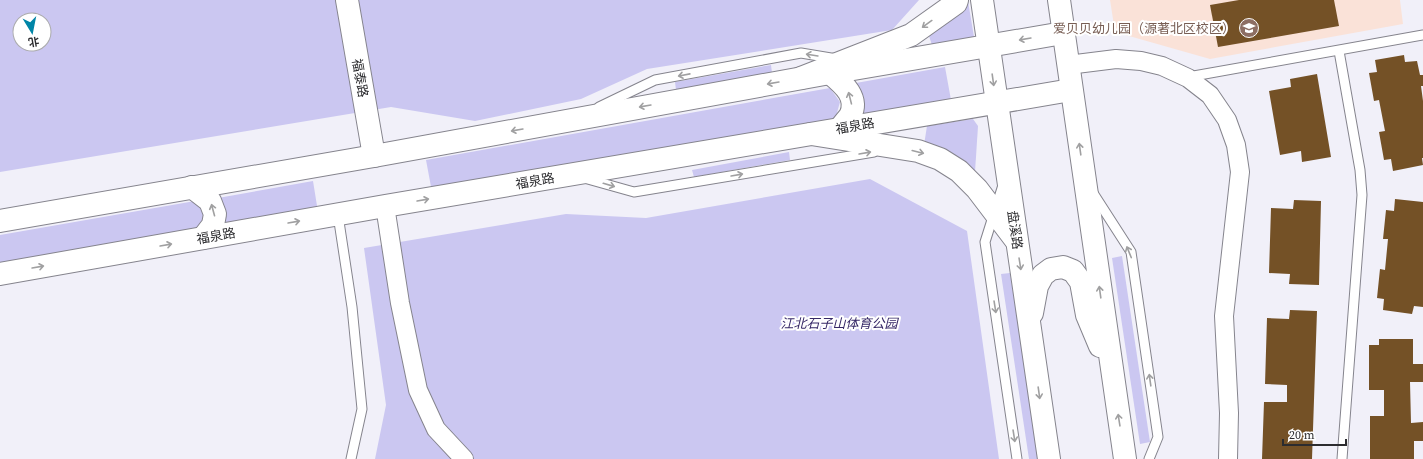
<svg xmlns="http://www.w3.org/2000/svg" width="1423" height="459" font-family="'Source Serif 4','Noto Sans SC',serif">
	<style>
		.education { fill: #fae2d8 }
		.green { fill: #cbc7f1; fill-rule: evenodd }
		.building { fill: #745126 }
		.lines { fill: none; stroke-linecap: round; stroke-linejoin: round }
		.lane-casing { stroke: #85848d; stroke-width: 11 }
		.street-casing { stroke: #85848d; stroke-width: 20 }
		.secondary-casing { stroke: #85848d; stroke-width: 24 }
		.primary-casing { stroke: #85848d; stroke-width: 24 }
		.lane { stroke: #fff; stroke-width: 9 }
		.street { stroke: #fff; stroke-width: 18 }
		.secondary { stroke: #fff; stroke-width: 22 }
		.primary { stroke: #fff; stroke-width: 22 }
		.oneway { stroke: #a0a0a1 }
		.labels { text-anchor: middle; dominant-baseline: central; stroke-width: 4; stroke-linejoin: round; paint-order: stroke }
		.education-label { font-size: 13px; fill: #785e54; stroke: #fff; text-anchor: end }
		.street-label { font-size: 13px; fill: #2c2c2f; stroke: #fff }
		.park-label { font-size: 13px; font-style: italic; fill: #362867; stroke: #fff }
	</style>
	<rect width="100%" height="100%" fill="#f1f0f9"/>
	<polygon class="education" points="1110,0 1400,0 1403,24 1210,59 1115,32"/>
	<g class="green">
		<path d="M0 0H919L892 30 647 69 581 99 475 121 391 107 0 172ZM20 20H44V44H20Z"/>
		<polygon points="968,1 974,37 932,45 928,33 957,15"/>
		<polygon points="771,65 772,73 676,90 675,82"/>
		<polygon points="945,67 951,100 861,117 863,99 856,83"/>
		<polygon points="830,88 840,102 835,120 432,192 426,160"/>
		<polygon points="973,119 978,126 975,172 924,145 927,126"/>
		<polygon points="789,152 790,160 694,177 692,170"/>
		<polygon points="870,179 967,231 999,459 375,459 386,405 364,248 566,214 646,218"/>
		<polygon points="313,181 318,212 224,228 225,211 218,198"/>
		<polygon points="195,201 205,216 199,232 0,267 0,235"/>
		<polygon points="1122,256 1150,442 1140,444 1112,258"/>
		<polygon points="1010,273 1039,459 1029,459 1001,274"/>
	</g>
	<g class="building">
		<polygon points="1239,0 1334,0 1339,26 1218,47 1210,5"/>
		<polygon points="1404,55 1405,62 1417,61 1420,75 1423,75 1423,86 1421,86 1423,101 1423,158 1422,158 1423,165 1393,171 1391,159 1384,160 1379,132 1385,131 1379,100 1374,101 1369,73 1377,72 1375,60"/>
		<polygon points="1317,74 1331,157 1302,162 1301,151 1280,155 1269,91 1291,87 1290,79"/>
		<polygon points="1395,199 1423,202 1423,307 1414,306 1412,314 1383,310 1384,299 1377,298 1380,269 1385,270 1388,239 1383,239 1386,210 1394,211"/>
		<polygon points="1294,200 1321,201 1319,285 1289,284 1290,274 1269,273 1271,208 1293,209"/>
		<polygon points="1290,310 1317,311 1312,459 1262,459 1264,402 1287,402 1287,385 1265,384 1267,318 1289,319"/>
		<polygon points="1379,339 1413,339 1413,364 1423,364 1423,382 1410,382 1411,423 1423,422 1423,441 1414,441 1414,459 1370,459 1370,416 1384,416 1384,390 1369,390 1369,345 1379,345"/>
	</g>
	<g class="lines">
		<defs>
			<g id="lane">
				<polyline points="1339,51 1360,170 1362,195 1342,459"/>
				<polyline points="1188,77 1423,35"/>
				<polyline points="599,107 655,80 801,53 837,59"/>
				<polyline points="584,178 634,192 874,152"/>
				<polyline points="1003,185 985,242 1017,459"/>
				<polyline points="1093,193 1131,252 1158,437 1149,459"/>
				<polyline points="338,215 352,307 362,409 351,459"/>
			</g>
			<g id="street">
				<polyline points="1068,65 1116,59 1141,61 1162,66 1188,78 1210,95 1227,120 1236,145 1240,172 1224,316 1229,413 1228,459"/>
				<polyline points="385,206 400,303 418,390 436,429 464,459"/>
			</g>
			<g id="secondary">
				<polyline points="347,0 374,156"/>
				<path d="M830 73C842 83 860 97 850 116 847 120 843 124 840 129"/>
				<polyline points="192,187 210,201 215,214 213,225 203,238"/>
				<polyline points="0,221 374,156 830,73 1063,33"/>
				<polyline points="0,274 385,206 1071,90"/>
			</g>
			<g id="primary">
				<polyline points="982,0 1049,459"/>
				<polyline points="1059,0 1125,459"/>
				<polyline points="801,78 911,35 956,3 957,0"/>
				<polyline points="811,134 918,151 940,159 959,171 977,189 1015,239"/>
				<polyline points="1032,313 1037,286 1043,275 1051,269 1063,267 1073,271 1081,282 1087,315 1100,346"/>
			</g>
		</defs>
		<use href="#lane" class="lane-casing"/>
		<use href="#street" class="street-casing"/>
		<use href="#secondary" class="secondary-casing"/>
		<use href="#primary" class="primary-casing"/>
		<use href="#lane" class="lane"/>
		<use href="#street" class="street"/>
		<use href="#secondary" class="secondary"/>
		<use href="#primary" class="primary"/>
	</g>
	<defs><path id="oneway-shaft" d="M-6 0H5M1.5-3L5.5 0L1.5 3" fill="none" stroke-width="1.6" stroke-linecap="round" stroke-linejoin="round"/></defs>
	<g class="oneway">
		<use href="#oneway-shaft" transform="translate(927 24) rotate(144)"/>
		<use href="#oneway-shaft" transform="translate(1025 39) rotate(170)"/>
		<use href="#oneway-shaft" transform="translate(812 55) rotate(-171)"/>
		<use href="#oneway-shaft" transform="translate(684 75) rotate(169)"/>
		<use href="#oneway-shaft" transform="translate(993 80) rotate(82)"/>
		<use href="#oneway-shaft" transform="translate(773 83) rotate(170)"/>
		<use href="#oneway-shaft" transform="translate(850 98) rotate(-104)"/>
		<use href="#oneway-shaft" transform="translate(645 106) rotate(170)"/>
		<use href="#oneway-shaft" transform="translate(517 130) rotate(170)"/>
		<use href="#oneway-shaft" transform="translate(1080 149) rotate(-98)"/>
		<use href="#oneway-shaft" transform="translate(918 152) rotate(14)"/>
		<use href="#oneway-shaft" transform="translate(865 153) rotate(-10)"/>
		<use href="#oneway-shaft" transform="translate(737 175) rotate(-10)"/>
		<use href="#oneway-shaft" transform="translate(609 185) rotate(16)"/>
		<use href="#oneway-shaft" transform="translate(423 200) rotate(-10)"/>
		<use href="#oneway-shaft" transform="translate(213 210) rotate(-105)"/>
		<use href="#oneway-shaft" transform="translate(294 222) rotate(-10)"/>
		<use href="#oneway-shaft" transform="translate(166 245) rotate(-10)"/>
		<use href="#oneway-shaft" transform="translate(1129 252) rotate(-112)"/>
		<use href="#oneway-shaft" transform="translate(1020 264) rotate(81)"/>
		<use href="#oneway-shaft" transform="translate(38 267) rotate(-10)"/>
		<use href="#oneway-shaft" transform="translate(1100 292) rotate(-98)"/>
		<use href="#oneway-shaft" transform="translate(995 307) rotate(81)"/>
		<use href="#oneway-shaft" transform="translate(1150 380) rotate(-98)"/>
		<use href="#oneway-shaft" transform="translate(1039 393) rotate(82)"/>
		<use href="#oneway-shaft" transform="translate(1119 420) rotate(-99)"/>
		<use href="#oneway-shaft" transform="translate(1014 436) rotate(81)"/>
	</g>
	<defs>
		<symbol id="school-disc" viewBox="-11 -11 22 22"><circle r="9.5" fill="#8d6e63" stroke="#fff"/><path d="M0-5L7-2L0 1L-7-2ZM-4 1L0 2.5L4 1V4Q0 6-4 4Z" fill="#fff"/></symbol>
	</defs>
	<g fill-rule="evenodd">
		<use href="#school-disc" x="1238" y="17" width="22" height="22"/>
	</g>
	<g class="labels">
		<g class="education-label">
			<text x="1235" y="28">爱贝贝幼儿园（源著北区校区）</text>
		</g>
		<g class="street-label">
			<text transform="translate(360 78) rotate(80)">福泰路</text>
			<text transform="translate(855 126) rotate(-10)">福泉路</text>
			<text transform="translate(535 181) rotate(-10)">福泉路</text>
			<text transform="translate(1015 230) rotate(82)">盘溪路</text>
			<text transform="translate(216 236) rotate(-10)">福泉路</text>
		</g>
		<g class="park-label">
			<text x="839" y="323">江北石子山体育公园</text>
		</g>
	</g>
	<g transform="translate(32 32) rotate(170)"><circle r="19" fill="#ffffff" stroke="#ababac"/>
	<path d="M0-3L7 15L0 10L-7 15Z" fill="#0085a7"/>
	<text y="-6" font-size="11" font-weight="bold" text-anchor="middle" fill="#2c2c2f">北</text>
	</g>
	<path d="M1283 439v6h63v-6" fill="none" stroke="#2c2c2f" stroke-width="2"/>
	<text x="1289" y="439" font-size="12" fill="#2c2c2f" stroke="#ffffff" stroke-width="3" paint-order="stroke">20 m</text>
</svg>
